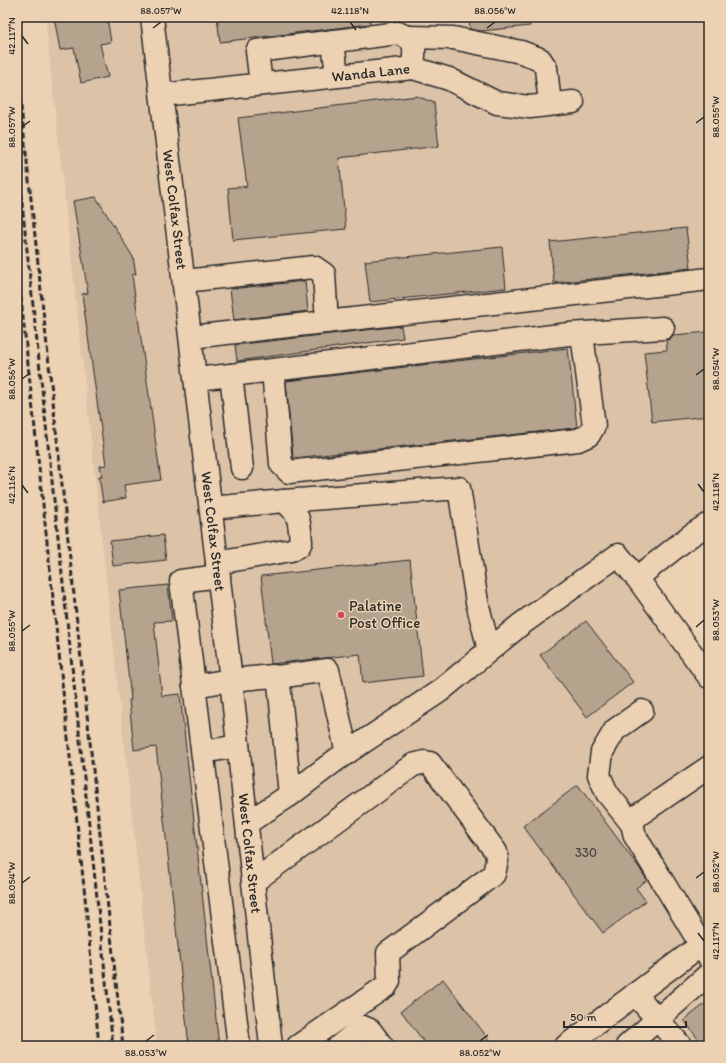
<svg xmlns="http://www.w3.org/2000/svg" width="726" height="1063" font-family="Itim,sans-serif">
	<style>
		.built { fill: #dcc3a8 }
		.building { fill: #b6a38e; stroke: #2b2b2b }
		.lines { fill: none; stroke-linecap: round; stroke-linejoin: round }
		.minor-casing { stroke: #2b2b2b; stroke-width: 25 }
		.minor { stroke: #ecd1b3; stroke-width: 22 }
		.rail { stroke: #2b2b2b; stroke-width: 3; stroke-dasharray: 6 3; stroke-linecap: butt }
		.ticks { fill: none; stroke: #2b2b2b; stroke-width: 1.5 }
		.poi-dot { fill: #d1495b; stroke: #ecd1b3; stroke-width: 1.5 }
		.labels { text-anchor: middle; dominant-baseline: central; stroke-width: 3; stroke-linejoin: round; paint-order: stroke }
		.number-label { font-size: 13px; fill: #4e4944 }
		.street-label { font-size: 15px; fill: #2b2b2b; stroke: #ecd1b3 }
		.poi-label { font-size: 15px; fill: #2b2b2b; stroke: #ecd1b3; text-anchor: start }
		.neatline { fill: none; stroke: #2b2b2b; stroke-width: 1.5 }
		.ticks-label { font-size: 10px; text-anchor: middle; fill: #2b2b2b }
	</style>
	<rect width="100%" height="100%" fill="#ecd1b3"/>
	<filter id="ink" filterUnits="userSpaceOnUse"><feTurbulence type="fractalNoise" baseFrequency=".025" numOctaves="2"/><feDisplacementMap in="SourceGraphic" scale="8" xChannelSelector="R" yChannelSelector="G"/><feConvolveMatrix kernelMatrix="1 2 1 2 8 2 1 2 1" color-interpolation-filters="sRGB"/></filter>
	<g filter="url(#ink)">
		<polygon class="built" points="45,17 709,17 709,523 637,578 709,677 709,1046 157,1046"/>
		<g class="building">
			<polygon points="54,17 107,17 111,42 100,44 108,77 81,83 74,48 60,50"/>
			<polygon points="217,17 370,17 370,24 220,42"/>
			<polygon points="469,17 529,17 530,26 481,31 470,29"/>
			<polygon points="417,96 434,103 439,146 339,158 346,229 233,240 228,188 247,186 238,118"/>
			<polygon points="96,197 133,257 136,274 132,275 161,480 124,485 126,498 103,502 99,476 102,476 100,466 106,465 82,294 88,293 73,201"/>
			<polygon points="686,228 691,268 554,283 550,242"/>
			<polygon points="502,247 506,288 370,302 365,261"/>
			<polygon points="305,281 308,311 234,320 230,289"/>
			<polygon points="401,326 403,338 237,361 235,345"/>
			<polygon points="709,332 709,416 652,422 644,352 667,350 666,340 670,339 673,335"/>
			<polygon points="568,348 577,427 575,428 293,458 286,381"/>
			<polygon points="163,535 166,560 113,566 110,541"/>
			<polygon points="410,560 423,676 363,683 360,654 271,664 261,576"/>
			<polygon points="168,585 172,621 154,622 162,696 180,694 219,1046 189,1046 156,747 134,750 129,700 131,700 119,590"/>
			<polygon points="586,621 633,682 587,717 540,655"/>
			<polygon points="578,785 638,866 647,880 636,888 646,901 603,933 523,826"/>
			<polygon points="443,979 490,1041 483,1046 427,1046 401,1011"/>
			<polygon points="709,1001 709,1046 703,1046 684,1020"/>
		</g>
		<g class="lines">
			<defs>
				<g id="minor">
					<path id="s1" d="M152 17 231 680 271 1046"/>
					<polyline points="409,37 453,38 521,52 540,59 546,68 550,104"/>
					<polyline points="333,41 337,76"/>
					<path d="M261 84 257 51 398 33C419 41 414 49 413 68"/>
					<path id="s2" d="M162 95 413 68 449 79 497 103 530 107 573 102"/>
					<polyline points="184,281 314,267 324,274 327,322"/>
					<polyline points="191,337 709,279"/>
					<polyline points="273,370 281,464 289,472 578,440 589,435 594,426 582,334"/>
					<polyline points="231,375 569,334 663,328"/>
					<polyline points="196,379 231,375 242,468"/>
					<polyline points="284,501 459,488 477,602 489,650"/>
					<path d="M211 508 284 501C301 515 299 522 301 542L299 546 291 550 217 563"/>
					<polyline points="219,576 181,581 239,1046"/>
					<polyline points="637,578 690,536 707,525"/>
					<polyline points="277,677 328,670 347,753"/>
					<polyline points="194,686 231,680 273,676 277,677 279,683 290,795"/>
					<polyline points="203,752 238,746"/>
					<polyline points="709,767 637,816 632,824 635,836 709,958"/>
					<polyline points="247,823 290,795 336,760 440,691 520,625 618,555 637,578 709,677"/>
					<polyline points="632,824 607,793 599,775 602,752 615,730 642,711"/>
					<polyline points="253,882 413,765 425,762 430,763 496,852 497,860 494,874 388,953 389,981 386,986 298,1046"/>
					<polyline points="635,994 681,1046"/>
					<polyline points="339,1046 363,1027 370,1030 382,1046"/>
					<polyline points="566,1046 709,939"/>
					<polyline points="627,1046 709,974"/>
				</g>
			</defs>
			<use href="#minor" class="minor-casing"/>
			<use href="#minor" class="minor"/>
			<g class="rail">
				<polyline points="17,70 123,1046"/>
				<polyline points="17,157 113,1046"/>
				<polyline points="17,261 85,897 99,1046"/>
			</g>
		</g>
	</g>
	<path class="ticks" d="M350 22 356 30M153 28 161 22M487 28 495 22M22 36 28 44M696 123 704 117M22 127 30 121M696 375 704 369M22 379 30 373M698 484 704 492M22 485 28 493M696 627 704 620M22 631 30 625M696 878 704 872M22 883 30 877M698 933 704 941M146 1041 154 1035M480 1041 488 1035"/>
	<circle class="poi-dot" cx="341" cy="615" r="4"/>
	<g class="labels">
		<g class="number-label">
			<text x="586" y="852">330</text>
		</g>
		<g class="street-label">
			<text stroke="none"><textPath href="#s2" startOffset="210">Wanda Lane</textPath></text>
			<text stroke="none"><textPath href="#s1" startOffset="194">West Colfax Street</textPath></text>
			<text stroke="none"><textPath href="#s1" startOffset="518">West Colfax Street</textPath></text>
			<text stroke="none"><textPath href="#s1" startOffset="842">West Colfax Street</textPath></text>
		</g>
		<g class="poi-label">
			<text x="349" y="606">Palatine<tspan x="349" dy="17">Post Office</tspan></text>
		</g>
	</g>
	<rect width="726" height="1063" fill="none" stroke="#ecd1b3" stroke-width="44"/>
	<path d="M564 1021v6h122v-6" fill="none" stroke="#2b2b2b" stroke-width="2"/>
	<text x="570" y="1021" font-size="12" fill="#2b2b2b" stroke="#ecd1b3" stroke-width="3" paint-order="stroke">50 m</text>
	<rect x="22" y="22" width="682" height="1019" class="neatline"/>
	<g class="ticks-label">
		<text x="161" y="14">88.057°W</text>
		<text x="350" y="14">42.118°N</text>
		<text x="495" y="14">88.056°W</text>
		<text transform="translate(11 36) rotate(-90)" y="4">42.117°N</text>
		<text transform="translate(715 117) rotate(-90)" y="4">88.055°W</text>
		<text transform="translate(11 127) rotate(-90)" y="4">88.057°W</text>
		<text transform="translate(715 369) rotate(-90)" y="4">88.054°W</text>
		<text transform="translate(11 379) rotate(-90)" y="4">88.056°W</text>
		<text transform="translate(11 485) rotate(-90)" y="4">42.116°N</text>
		<text transform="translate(715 492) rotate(-90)" y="4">42.118°N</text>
		<text transform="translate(715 620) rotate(-90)" y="4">88.053°W</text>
		<text transform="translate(11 631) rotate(-90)" y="4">88.055°W</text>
		<text transform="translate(715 872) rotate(-90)" y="4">88.052°W</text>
		<text transform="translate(11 883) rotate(-90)" y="4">88.054°W</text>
		<text transform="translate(715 941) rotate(-90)" y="4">42.117°N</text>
		<text x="146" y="1056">88.053°W</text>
		<text x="480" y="1056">88.052°W</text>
	</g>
</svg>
